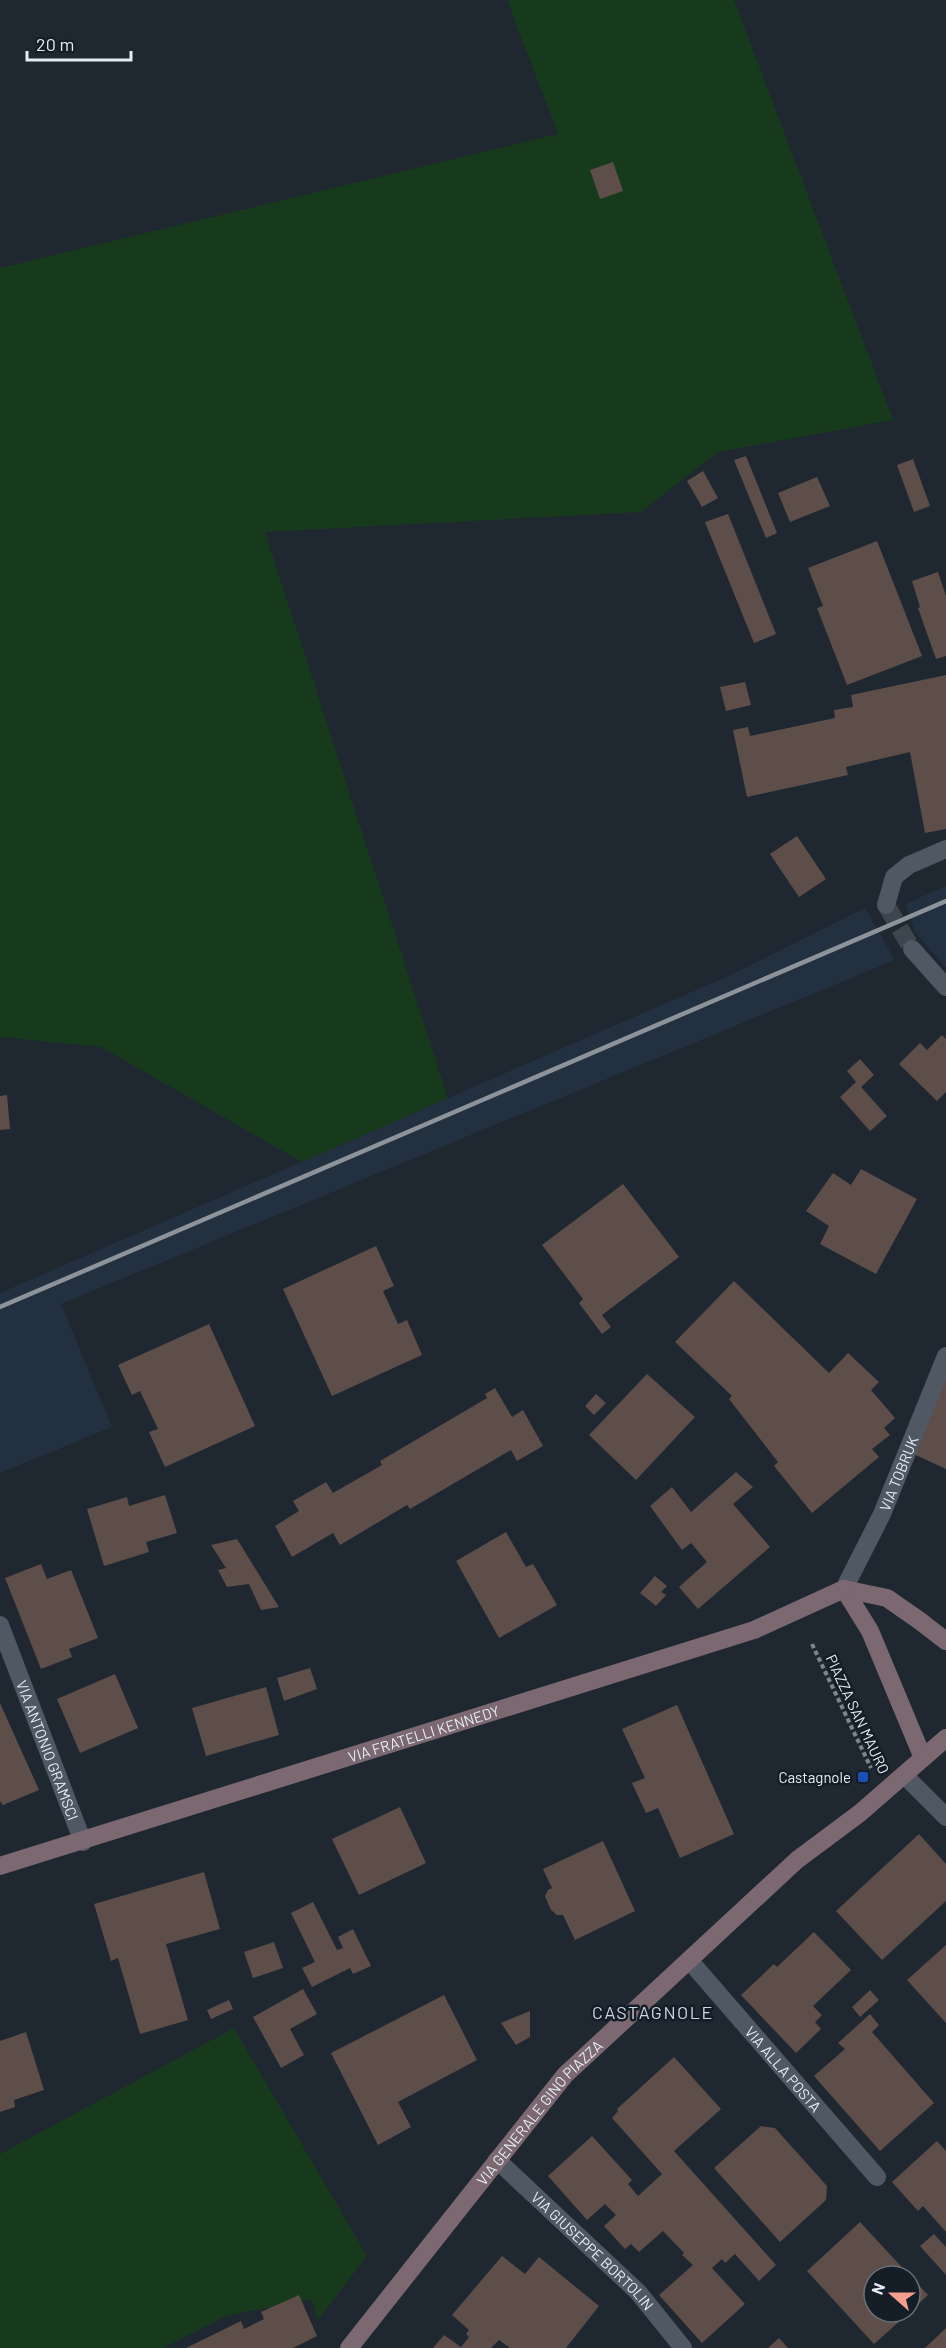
<svg xmlns="http://www.w3.org/2000/svg" width="946" height="2348" font-family="Barlow,sans-serif">
	<style>
		.built { fill: #23303f }
		.green { fill: #183a1c }
		.building { fill: #5d4e49 }
		.lines { fill: none; stroke-linecap: round; stroke-linejoin: round }
		.street-tunnel { stroke: #3d454e; stroke-width: 18; stroke-dasharray: 18 9; stroke-linecap: butt }
		.path { stroke: #7e858e; stroke-width: 4; stroke-dasharray: 4.5 3; stroke-linecap: butt }
		.street { stroke: #4f5863; stroke-width: 18 }
		.secondary { stroke: #7c6871; stroke-width: 18 }
		.rail { stroke: #8c939b; stroke-width: 4.5 }
		.transit-dot { fill: #1a4fb4; stroke: #151d27; stroke-width: 2 }
		.labels { text-anchor: middle; dominant-baseline: central; stroke-width: 5; stroke-linejoin: round; paint-order: stroke }
		.street-label { font-size: 15px; fill: #e6ecf3; stroke: #151d27 }
		.poi-label { font-size: 15px; fill: #e6ecf3; stroke: #151d27; text-anchor: end }
		.quarter-label { font-size: 18px; letter-spacing: 1.5px; fill: #ced9e7; stroke: #151d27 }
	</style>
	<rect width="100%" height="100%" fill="#1f2731"/>
	<g class="built">
		<polygon points="946,886 946,968 915,932 905,904"/>
		<polygon points="865,908 895,960 61,1304 112,1427 0,1473 0,1293 735,973"/>
	</g>
	<g class="green">
		<polygon points="507,0 734,0 893,420 718,452 641,512 265,532 448,1098 302,1162 101,1047 0,1037 0,268 558,134"/>
		<polygon points="234,2028 367,2256 318,2320 312,2299 226,2316 163,2348 0,2348 0,2154"/>
	</g>
	<g class="building">
		<polygon points="613,162 623,191 600,199 590,170"/>
		<polygon points="746,456 777,533 766,538 734,460"/>
		<polygon points="913,459 930,506 914,512 897,465"/>
		<polygon points="703,471 718,498 702,507 687,481"/>
		<polygon points="817,477 830,506 790,522 778,493"/>
		<polygon points="728,514 776,634 754,643 705,522"/>
		<polygon points="877,541 922,656 847,685 817,608 823,606 808,568"/>
		<polygon points="938,572 946,596 946,656 936,659 918,608 920,607 912,581"/>
		<polygon points="946,675 946,829 925,833 910,752 846,767 848,775 747,797 733,730 748,727 750,736 835,718 834,710 853,707 851,695"/>
		<polygon points="745,682 751,705 726,711 720,687"/>
		<polygon points="797,836 826,879 799,897 770,854"/>
		<polygon points="942,1035 946,1039 946,1092 937,1101 899,1064 920,1043 927,1050"/>
		<polygon points="860,1059 874,1075 861,1087 887,1116 870,1131 840,1097 856,1082 847,1071"/>
		<polygon points="7,1095 10,1129 0,1130 0,1096"/>
		<polygon points="861,1169 917,1199 876,1274 820,1244 829,1226 806,1211 833,1173 851,1185"/>
		<polygon points="623,1184 679,1257 602,1315 611,1327 602,1334 579,1303 583,1299 542,1245"/>
		<polygon points="376,1246 394,1286 383,1291 398,1324 407,1320 422,1355 332,1396 283,1289"/>
		<polygon points="734,1281 829,1373 848,1353 879,1382 871,1390 895,1418 884,1428 890,1435 872,1449 879,1457 812,1513 774,1466 778,1462 729,1399 732,1396 675,1342"/>
		<polygon points="209,1324 255,1426 165,1467 149,1432 158,1429 140,1391 132,1395 118,1365"/>
		<polygon points="647,1374 695,1417 636,1480 589,1435"/>
		<polygon points="946,1374 946,1469 909,1452"/>
		<polygon points="495,1388 512,1417 523,1410 543,1446 517,1461 511,1450 410,1509 407,1505 340,1545 333,1533 292,1557 275,1526 299,1511 293,1501 326,1482 333,1493 382,1465 380,1461 487,1398 485,1394"/>
		<polygon points="596,1394 606,1403 594,1415 585,1406"/>
		<polygon points="736,1472 753,1487 733,1504 770,1547 698,1609 679,1587 707,1562 691,1543 682,1550 650,1506 672,1487 691,1512"/>
		<polygon points="165,1495 177,1533 146,1542 149,1552 104,1566 87,1509 127,1497 129,1506"/>
		<polygon points="506,1532 526,1567 533,1564 557,1605 499,1638 456,1561"/>
		<polygon points="237,1539 279,1607 261,1610 249,1584 227,1587 218,1570 226,1568 211,1545"/>
		<polygon points="41,1564 47,1579 71,1570 98,1638 69,1649 72,1657 41,1669 5,1578"/>
		<polygon points="655,1576 667,1586 661,1592 666,1595 656,1606 640,1593"/>
		<polygon points="310,1668 317,1689 284,1701 277,1678"/>
		<polygon points="115,1674 138,1728 80,1753 57,1699"/>
		<polygon points="266,1687 279,1735 206,1756 192,1708"/>
		<polygon points="0,1703 39,1790 3,1805 0,1801"/>
		<polygon points="677,1705 734,1834 680,1858 658,1808 646,1813 632,1783 645,1778 622,1729"/>
		<polygon points="400,1807 426,1863 359,1895 332,1839"/>
		<polygon points="919,1834 946,1864 946,1901 882,1960 836,1911"/>
		<polygon points="603,1841 635,1911 575,1940 563,1915 557,1915 551,1910 545,1896 548,1890 552,1888 543,1869"/>
		<polygon points="204,1872 220,1929 166,1944 188,2020 140,2034 118,1958 111,1961 94,1904"/>
		<polygon points="313,1902 337,1950 343,1948 338,1937 353,1929 371,1966 353,1974 350,1968 312,1987 302,1968 315,1962 291,1913"/>
		<polygon points="814,1932 851,1970 813,2006 822,2015 815,2022 821,2029 796,2053 741,1995 774,1964 777,1967"/>
		<polygon points="274,1942 283,1968 253,1978 244,1952"/>
		<polygon points="946,1945 946,2023 907,1980"/>
		<polygon points="303,1989 317,2014 290,2029 304,2055 281,2068 253,2017"/>
		<polygon points="870,1990 879,2000 860,2017 852,2007"/>
		<polygon points="444,1995 477,2060 398,2102 411,2127 378,2145 331,2053"/>
		<polygon points="229,2000 233,2009 211,2019 207,2010"/>
		<polygon points="530,2011 530,2037 516,2045 501,2023"/>
		<polygon points="870,2014 879,2025 872,2032 934,2103 880,2151 814,2076 845,2049 838,2043"/>
		<polygon points="26,2032 44,2090 14,2100 15,2107 0,2112 0,2041"/>
		<polygon points="674,2057 721,2109 674,2151 776,2265 759,2281 735,2254 725,2263 722,2259 712,2268 745,2304 702,2343 659,2295 693,2265 682,2255 684,2253 663,2231 639,2252 631,2244 625,2249 604,2226 616,2215 605,2204 587,2220 548,2176 592,2136 632,2180 628,2184 638,2196 662,2174 612,2118 618,2111 617,2109"/>
		<polygon points="761,2126 775,2128 827,2186 826,2200 780,2242 714,2168"/>
		<polygon points="937,2141 946,2151 946,2232 923,2206 918,2211 892,2182"/>
		<polygon points="860,2222 910,2276 874,2276 874,2312 910,2312 874,2344 807,2271"/>
		<polygon points="934,2234 946,2247 946,2275 920,2246"/>
		<polygon points="502,2256 525,2274 539,2257 599,2306 566,2348 510,2348 499,2340 491,2348 433,2348 444,2335 461,2347 469,2337 466,2334 469,2330 452,2315"/>
		<polygon points="910,2276 928,2295 910,2312"/>
		<polygon points="299,2295 317,2336 293,2348 186,2348 241,2321 244,2329 264,2319 261,2312"/>
		<polygon points="946,2328 946,2348 925,2348"/>
		<polygon points="779,2338 788,2348 768,2348"/>
	</g>
	<g class="lines">
		<polyline class="street-tunnel" points="886,905 912,949"/>
		<polyline class="path" points="812,1644 871,1768"/>
		<g class="street">
			<polyline points="886,905 894,877 909,865 946,849"/>
			<polyline points="912,949 946,987"/>
			<path id="s1" d="M844 1589 882 1514 946 1356"/>
			<path id="s2" d="M0 1625 83 1842"/>
			<polyline points="904,1775 946,1817"/>
			<path id="s3" d="M689 1960 877 2177"/>
			<path id="s4" d="M497 2160 638 2292 683 2348"/>
		</g>
		<g class="secondary">
			<polyline points="844,1589 870,1631 923,1758"/>
			<polyline points="844,1589 887,1598 920,1621 946,1641"/>
			<path id="s5" d="M0 1866 754 1630 844 1589"/>
			<path id="s6" d="M349 2348 565 2075 797 1860 860 1813 946 1738"/>
		</g>
		<polyline class="rail" points="0,1307 946,901"/>
	</g>
	<rect class="transit-dot" x="857" y="1771" width="12" height="12" rx="3"/>
	<g class="labels">
		<g class="street-label">
			<text stroke="none"><textPath href="#s1" startOffset="128">VIA TOBRUK</textPath></text>
			<text transform="translate(858 1714) rotate(65)">PIAZZA SAN MAURO</text>
			<text stroke="none"><textPath href="#s5" startOffset="444">VIA FRATELLI KENNEDY</textPath></text>
			<text stroke="none"><textPath href="#s2" startOffset="134">VIA ANTONIO GRAMSCI</textPath></text>
			<text stroke="none"><textPath href="#s3" startOffset="144">VIA ALLA POSTA</textPath></text>
			<text stroke="none"><textPath href="#s6" startOffset="303">VIA GENERALE GINO PIAZZA</textPath></text>
			<text stroke="none"><textPath href="#s4" startOffset="132">VIA GIUSEPPE BORTOLIN</textPath></text>
		</g>
		<g class="poi-label">
			<text x="851" y="1777">Castagnole</text>
		</g>
		<g class="quarter-label">
			<text x="653" y="2012">CASTAGNOLE</text>
		</g>
	</g>
	<g transform="translate(892 2294) rotate(291)"><circle r="28" fill="#151d27" stroke="#697079" stroke-width="1.5"/>
	<path d="M0-4.5L10 22L0 15L-10 22Z" fill="#f59d8f"/>
	<text y="-9" font-size="16" font-weight="bold" text-anchor="middle" fill="#e6ecf3">N</text>
	</g>
	<path d="M27 51v9h104v-9" fill="none" stroke="#e6ecf3" stroke-width="3"/>
	<text x="36" y="51" font-size="18" fill="#e6ecf3" stroke="#151d27" stroke-width="4.5" paint-order="stroke">20 m</text>
</svg>
